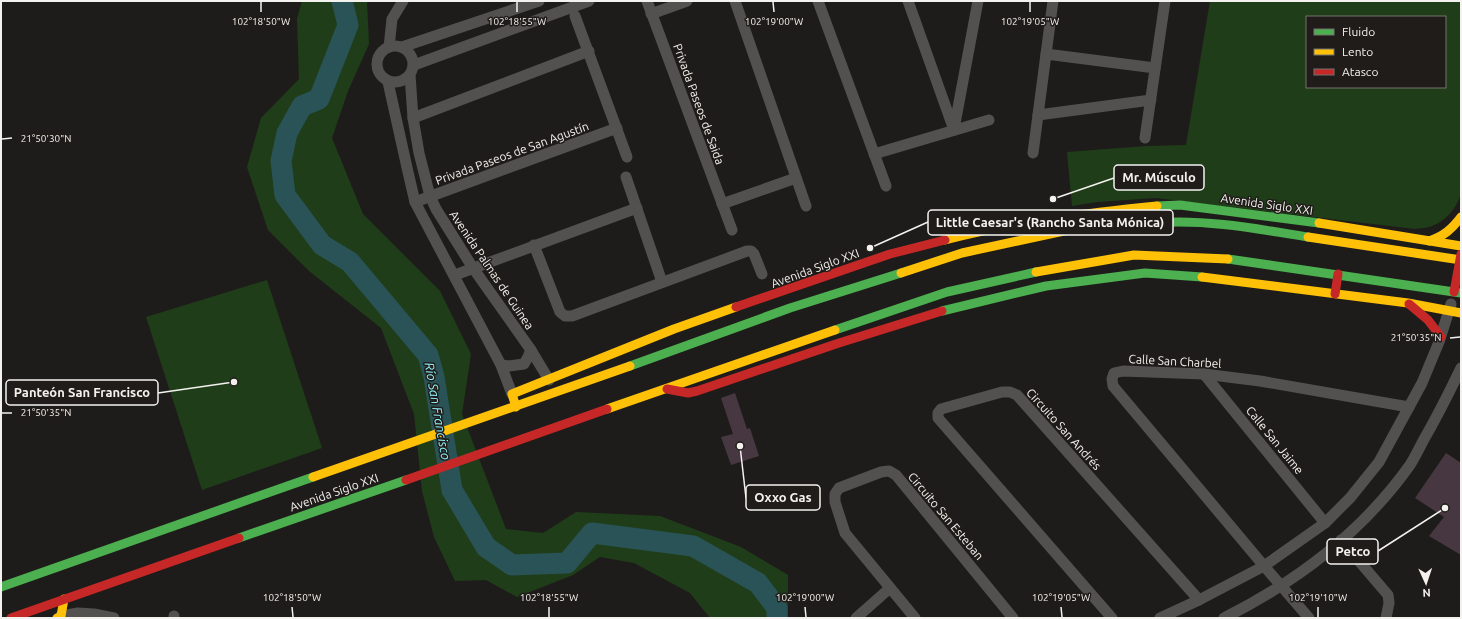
<svg xmlns="http://www.w3.org/2000/svg" width="1462" height="619" font-family="Ubuntu,sans-serif">
	<style>
		.green { fill: #203d19; fill-rule: evenodd }
		.lines { fill: none; stroke-linecap: round; stroke-linejoin: round }
		.river { stroke: #295356; stroke-width: 21 }
		.building { fill: #463740 }
		.street { stroke: #525150; stroke-width: 11 }
		.fast { stroke: #4caf50; stroke-width: 9 }
		.slow { stroke: #ffc107; stroke-width: 9 }
		.jam { stroke: #c62828; stroke-width: 9 }
		.ticks { fill: none; stroke: #f4f2ef; stroke-width: 1.5 }
		.labels { text-anchor: middle; dominant-baseline: central; stroke-width: 3; stroke-linejoin: round; paint-order: stroke }
		.street-label { font-size: 12px; fill: #f4f2ef; stroke: #1f1c19 }
		.water-label { font-size: 13px; font-style: italic; fill: #8ff3fc; stroke: #1f1c19 }
		.ticks-label { font-size: 10px; text-anchor: middle; fill: #f4f2ef; stroke: #1f1c19; stroke-width: 3; stroke-linejoin: round; paint-order: stroke }
		.leader { fill: none; stroke: #f4f2ef; stroke-width: 1.5 }
		.callout-dot { fill: #f4f2ef; stroke: #1f1c19; stroke-width: 1.5 }
		.callout { fill: #1f1c19; stroke: #f4f2ef; stroke-width: 1.5 }
		.callout-label { font-size: 13px; text-anchor: middle; font-weight: bold; fill: #f4f2ef }
	</style>
	<rect width="100%" height="100%" fill="#1e1c1a"/>
	<g class="green">
		<polygon points="302,1 367,1 369,44 348,91 332,138 363,214 440,291 471,354 462,414 506,529 543,533 576,512 660,516 741,547 788,575 788,618 710,618 690,593 634,563 600,557 573,575 517,597 486,580 455,581 434,537 422,491 414,414 381,328 309,271 268,230 247,167 261,118 299,79 297,19"/>
		<path d="M1210 1H1461V193C1457 208 1446 221 1432 226 1427 228 1420 228 1415 229L1156 198 1097 202 1072 206 1067 152 1147 146 1186 145ZM1307 17H1445V87H1307Z"/>
		<polygon points="267,280 322,448 202,490 146,317"/>
	</g>
	<g class="lines">
		<polyline class="river" points="342,1 348,25 319,99 302,106 287,133 281,161 285,195 322,245 350,262 428,355 434,377 452,490 486,547 512,565 567,563 592,533 693,546 758,583 777,608 777,618"/>
	</g>
	<g class="building">
		<polygon points="735,393 747,429 750,428 759,456 731,465 721,437 733,434 721,398"/>
		<polygon points="1446,453 1461,463 1461,555 1429,536 1444,517 1415,498"/>
	</g>
	<g class="lines">
		<g class="street">
			<polyline points="647,1 732,230"/>
			<polyline points="735,1 806,206"/>
			<polyline points="818,1 886,186"/>
			<polyline points="908,1 954,130"/>
			<polyline points="651,14 687,1"/>
			<polyline points="575,16 627,157"/>
			<circle cx="395" cy="64" r="18"/>
			<polyline points="389,47 392,19 403,1"/>
			<polyline points="402,47 539,1"/>
			<polyline points="1046,54 1155,68"/>
			<polyline points="414,65 589,1"/>
			<polyline points="410,75 413,118 419,153 430,196 436,209 473,268 531,350 549,380"/>
			<polyline points="388,82 408,172 415,202 501,365 512,394"/>
			<polyline points="1038,115 1151,100"/>
			<polyline points="413,118 589,51"/>
			<polyline points="954,129 978,1"/>
			<polyline points="1145,138 1165,1"/>
			<polyline points="1033,153 1053,1"/>
			<polyline points="874,154 989,120"/>
			<polyline points="626,177 662,282"/>
			<polyline points="415,202 617,128"/>
			<polyline points="722,204 796,178"/>
			<polyline points="534,245 560,312 565,316 572,316 747,251 751,251 754,254 762,274"/>
			<polyline points="455,275 637,208"/>
			<polyline points="501,365 509,366 524,364 528,357 531,350"/>
			<polyline points="1204,374 1325,523"/>
			<polyline points="1341,540 1388,595 1389,603 1386,618"/>
			<polyline points="61,618 61,616 78,613 94,614 114,618"/>
			<polyline points="174,618 174,616"/>
			<polyline points="856,618 890,588"/>
			<polyline points="915,618 845,533 835,502 835,494 839,488 881,472 889,471 896,475 1013,618"/>
			<polyline points="1112,618 938,418 938,413 941,409 1002,392 1010,392 1017,395 1199,600"/>
			<polyline points="1160,618 1199,600 1264,566 1325,523 1350,498 1379,462 1422,383 1439,342 1451,304"/>
			<path d="M1224 618C1296 582 1363 531 1410 465 1415 457 1419 449 1423 441 1437 417 1449 393 1461 368"/>
			<polyline points="1309,618 1264,566 1113,386 1112,379 1114,373 1123,371 1204,374 1260,381 1409,407"/>
		</g>
		<g class="fast">
			<polyline points="1157,206 1180,205 1319,223"/>
			<path d="M1155 223C1206 219 1258 229 1308 237"/>
			<polyline points="1228,259 1461,293"/>
			<polyline points="942,311 1046,286 1145,273 1202,277"/>
			<polyline points="835,330 947,292 1036,272"/>
			<polyline points="630,366 790,308 901,273"/>
			<polyline points="239,538 406,480"/>
			<polyline points="1,587 313,477"/>
		</g>
		<g class="slow">
			<polyline points="1319,223 1461,246"/>
			<polyline points="1308,237 1461,260"/>
			<path d="M945 240C1015 222 1086 213 1157 206"/>
			<path d="M1429 241C1444 236 1452 229 1461 217"/>
			<polyline points="1036,272 1134,255 1228,259"/>
			<polyline points="901,273 962,253 1073,229 1155,223"/>
			<polyline points="1202,277 1408,303 1461,313"/>
			<polyline points="516,407 512,394 674,329 736,307"/>
			<polyline points="607,409 835,330"/>
			<polyline points="313,477 630,366"/>
			<polyline points="57,618 61,616 64,599"/>
		</g>
		<g class="jam">
			<polyline points="1454,292 1461,254"/>
			<polyline points="1335,294 1338,274"/>
			<polyline points="1409,304 1428,320 1441,337"/>
			<polyline points="736,307 890,254 945,240"/>
			<polyline points="667,389 688,393 697,391 839,343 942,311"/>
			<polyline points="406,480 607,409"/>
			<polyline points="11,618 239,538"/>
		</g>
	</g>
	<path class="ticks" d="M261 2V12M517 2V12M773 2 774 12M1030 2V12M2 139 12 138M1450 338 1460 337M2 413H12M292 607 293 617M549 607V617M805 607 806 617M1061 607 1062 617M1318 607V617"/>
	<g class="labels">
		<g class="street-label">
			<text transform="translate(699 104) rotate(70)">Privada Paseos de Saida</text>
			<text transform="translate(512 153) rotate(-20)">Privada Paseos de San Agustín</text>
			<text transform="translate(1267 204) rotate(8)">Avenida Siglo XXI</text>
			<text transform="translate(815 268) rotate(-20)">Avenida Siglo XXI</text>
			<text transform="translate(492 270) rotate(56)">Avenida Palmas de Guinea</text>
			<text transform="translate(1175 361) rotate(3)">Calle San Charbel</text>
			<text transform="translate(1064 429) rotate(48)">Circuito San Andrés</text>
			<text transform="translate(1275 440) rotate(51)">Calle San Jaime</text>
			<text transform="translate(334 492) rotate(-19)">Avenida Siglo XXI</text>
			<text transform="translate(946 516) rotate(50)">Circuito San Esteban</text>
		</g>
		<g class="water-label">
			<text transform="translate(438 411) rotate(80)">Río San Francisco</text>
		</g>
	</g>
	<g class="ticks-label">
		<text x="261" y="25">102°18'50"W</text>
		<text x="517" y="25">102°18'55"W</text>
		<text x="774" y="25">102°19'00"W</text>
		<text x="1030" y="25">102°19'05"W</text>
		<text x="46" y="142">21°50'30"N</text>
		<text x="1416" y="341">21°50'35"N</text>
		<text x="46" y="416">21°50'35"N</text>
		<text x="292" y="601">102°18'50"W</text>
		<text x="549" y="601">102°18'55"W</text>
		<text x="805" y="601">102°19'00"W</text>
		<text x="1061" y="601">102°19'05"W</text>
		<text x="1318" y="601">102°19'10"W</text>
	</g>
	<path class="leader" d="M1053 199L1114 178M870 248L928 222M234 382L158 393M740 446L746 498M1445 508L1378 551"/>
	<g class="callout-dot">
		<circle cx="1053" cy="199" r="4"/>
		<circle cx="870" cy="248" r="4"/>
		<circle cx="234" cy="382" r="4"/>
		<circle cx="740" cy="446" r="4"/>
		<circle cx="1445" cy="508" r="4"/>
	</g>
	<g class="callout">
		<rect x="1114" y="165" width="90" height="25" rx="4"/>
		<rect x="928" y="210" width="245" height="25" rx="4"/>
		<rect x="6" y="380" width="152" height="25" rx="4"/>
		<rect x="746" y="485" width="74" height="25" rx="4"/>
		<rect x="1327" y="539" width="51" height="25" rx="4"/>
	</g>
	<g class="callout-label">
		<text x="1159" y="182">Mr. Músculo</text>
		<text x="1050" y="227">Little Caesar's (Rancho Santa Mónica)</text>
		<text x="82" y="397">Panteón San Francisco</text>
		<text x="783" y="502">Oxxo Gas</text>
		<text x="1353" y="556">Petco</text>
	</g>
	<rect width="1462" height="619" fill="none" stroke="#f4f2ef" stroke-width="4"/>
	<rect x="1306" y="16" width="140" height="72" fill="#1f1c19" stroke="#74726f"/>
	<rect x="1314" y="29" width="20" height="6" fill="#4caf50" stroke="#74726f"/>
	<text x="1342" y="36" font-size="12" fill="#f4f2ef">Fluido</text>
	<rect x="1314" y="49" width="20" height="6" fill="#ffc107" stroke="#74726f"/>
	<text x="1342" y="56" font-size="12" fill="#f4f2ef">Lento</text>
	<rect x="1314" y="69" width="20" height="6" fill="#c62828" stroke="#74726f"/>
	<text x="1342" y="76" font-size="12" fill="#f4f2ef">Atasco</text>
	<g transform="translate(1426 583) rotate(177)" stroke="#1f1c19" stroke-width="3" paint-order="stroke">
	<path d="M0-3L7 15L0 10L-7 15Z" fill="#f4f2ef"/>
	<text y="-6" font-size="11" font-weight="bold" text-anchor="middle" fill="#f4f2ef">N</text>
	</g>
</svg>
